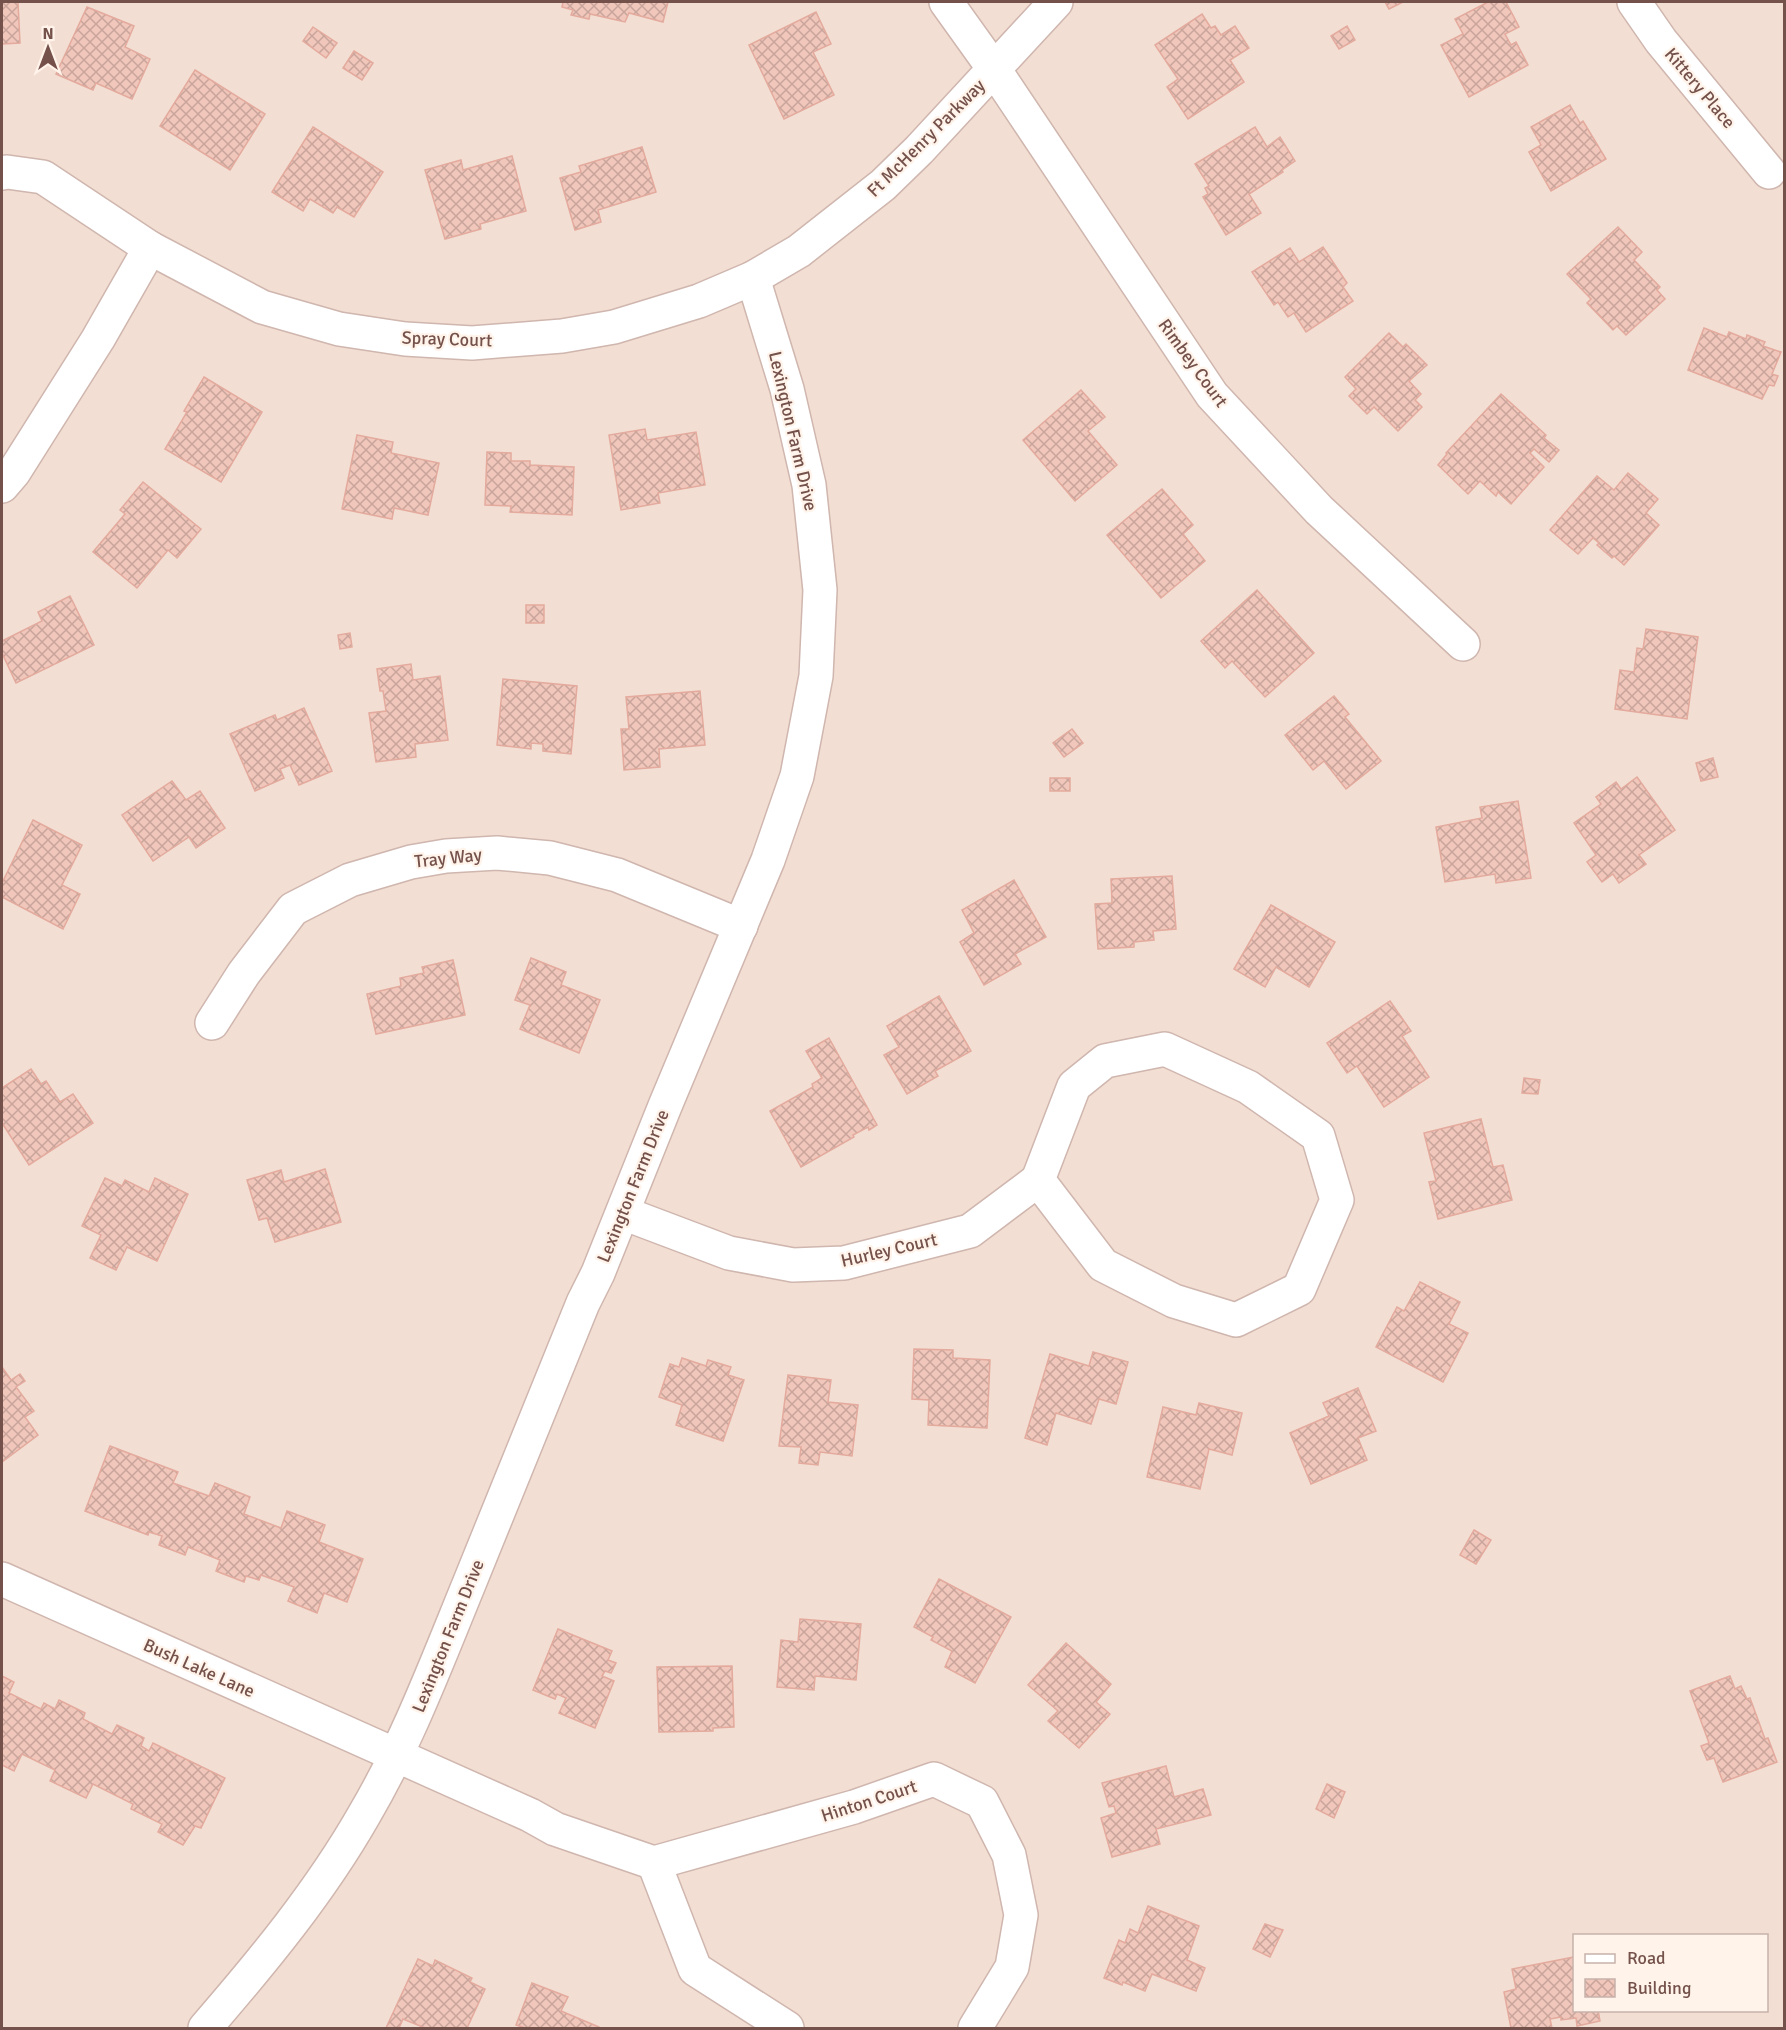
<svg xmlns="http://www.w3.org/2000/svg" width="1786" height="2030" font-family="Signika,sans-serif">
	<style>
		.residential { fill: #f3ded3; fill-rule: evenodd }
		.building { fill: url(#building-cross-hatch); stroke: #e3aa9d; stroke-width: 1.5 }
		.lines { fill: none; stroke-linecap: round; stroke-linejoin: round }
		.minor-casing { stroke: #cfb6ae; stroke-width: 36 }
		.minor { stroke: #fff; stroke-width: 33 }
		.labels { text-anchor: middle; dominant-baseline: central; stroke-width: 4.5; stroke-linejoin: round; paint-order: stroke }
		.street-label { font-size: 18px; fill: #74514a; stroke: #fff3ea }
	</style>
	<defs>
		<pattern id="building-cross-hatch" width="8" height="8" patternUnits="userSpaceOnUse" patternTransform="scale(1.5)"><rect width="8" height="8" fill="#f1c7bc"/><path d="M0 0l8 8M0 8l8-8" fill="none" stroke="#c8a49b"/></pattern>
	</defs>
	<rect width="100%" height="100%" fill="#fceee4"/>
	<path class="residential" d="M2 2H1784V2028H2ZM1574 1936H1766V2010H1574Z"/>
	<g class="building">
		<polygon points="2,2 18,2 20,43 2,44"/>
		<polygon points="563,2 668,2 663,22 629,13 625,22 590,14 589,19 571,15 573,10 562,7"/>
		<polygon points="1385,2 1403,2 1389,9"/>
		<polygon points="1488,2 1506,2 1519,27 1505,34 1511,45 1516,42 1528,65 1469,97 1441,45 1463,34 1455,19"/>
		<polygon points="87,7 134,26 125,47 150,59 132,99 96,83 93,90 56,74"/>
		<polygon points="816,12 831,44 813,52 834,95 784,119 749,45"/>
		<polygon points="1202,14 1211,28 1215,26 1221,35 1235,26 1249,48 1230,60 1244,82 1188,119 1167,87 1178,79 1155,45"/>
		<polygon points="1347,26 1355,40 1339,49 1331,36"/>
		<polygon points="313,27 337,43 326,58 303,41"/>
		<polygon points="354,51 373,63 362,80 343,68"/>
		<polygon points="195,70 265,114 230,170 160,126"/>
		<polygon points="1570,105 1580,123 1583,121 1606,159 1551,191 1529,152 1541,145 1531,127"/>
		<polygon points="313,127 383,172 354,217 337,207 333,213 310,199 303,211 272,192"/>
		<polygon points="1255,127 1267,147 1280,137 1295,161 1282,170 1283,172 1249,194 1261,213 1226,235 1203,197 1208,194 1205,188 1209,186 1195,164"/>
		<polygon points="642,147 656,192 598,210 601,222 575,230 560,178 581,172 579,166"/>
		<polygon points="512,156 526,211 480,224 481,229 445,239 425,170 461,160 463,170"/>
		<polygon points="1618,227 1642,252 1634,260 1660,287 1657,290 1665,299 1626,335 1617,326 1613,330 1587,303 1591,299 1567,274"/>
		<polygon points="1323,247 1347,283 1343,287 1353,301 1306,332 1294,313 1288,317 1278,302 1274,305 1252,272 1290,248 1299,262"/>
		<polygon points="1704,328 1727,337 1729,332 1746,339 1747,335 1765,342 1763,346 1781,352 1772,374 1778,376 1774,386 1769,385 1762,399 1688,370"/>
		<polygon points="1389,333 1403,347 1406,344 1427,365 1409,381 1421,394 1415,400 1422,407 1398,431 1374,407 1367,414 1349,396 1356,389 1345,377"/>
		<polygon points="204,377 262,412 221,482 165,449 187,412 184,411"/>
		<polygon points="1081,390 1105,417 1088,431 1117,465 1075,501 1023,440"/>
		<polygon points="1501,394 1546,435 1544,438 1559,450 1549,462 1534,449 1530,453 1544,467 1511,504 1498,492 1496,496 1480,481 1468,494 1438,465 1447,454 1446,453"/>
		<polygon points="645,429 647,440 696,432 705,485 658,493 660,503 621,510 609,435"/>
		<polygon points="357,435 393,442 391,453 439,463 428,515 394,508 392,519 342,509"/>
		<polygon points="487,452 511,453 511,461 530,461 530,465 574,467 572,515 510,512 511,506 485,505"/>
		<polygon points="1628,473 1658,499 1646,513 1659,525 1624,565 1614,556 1612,558 1597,545 1599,543 1593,538 1578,554 1550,530 1597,476 1614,490"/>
		<polygon points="143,482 201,529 177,558 168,550 137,588 93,552 125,514 120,510"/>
		<polygon points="1162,489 1193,525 1183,534 1205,561 1161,598 1107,535"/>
		<polygon points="1257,590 1314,653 1265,697 1232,661 1225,668 1201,641"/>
		<polygon points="70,596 94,645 16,683 2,653 2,641 42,621 38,612"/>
		<rect x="526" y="605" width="18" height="18"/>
		<polygon points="1646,629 1698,637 1687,719 1615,709 1620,670 1634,672 1637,648 1643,649"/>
		<polygon points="350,633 352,647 340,649 338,635"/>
		<polygon points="411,664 413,680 440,676 448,740 415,744 416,757 376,762 369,713 386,711 383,691 380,691 377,669"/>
		<polygon points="503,679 577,686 571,754 543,751 543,744 531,743 531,749 497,745"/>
		<polygon points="700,691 705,745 659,749 660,767 624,770 621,729 629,729 626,697"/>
		<polygon points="1334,696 1349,714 1345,717 1381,761 1346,789 1324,761 1313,770 1285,735"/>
		<polygon points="304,708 332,771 299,785 290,765 280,769 284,778 255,791 230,734 275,715 277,720"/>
		<polygon points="1072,729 1083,743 1064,757 1053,743"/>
		<polygon points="1713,758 1718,777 1701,781 1696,763"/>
		<polygon points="1637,777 1675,830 1639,855 1646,864 1619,883 1613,874 1602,882 1587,862 1596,855 1574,823 1601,804 1596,797 1616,782 1621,789"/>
		<rect x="1050" y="778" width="20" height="13"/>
		<polygon points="172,781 186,800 200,791 225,828 196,848 189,837 153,861 122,815"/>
		<polygon points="1518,801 1531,878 1496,883 1495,874 1445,882 1436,827 1482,818 1480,807"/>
		<polygon points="33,820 82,845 62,885 80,894 63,929 2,897 2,883"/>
		<polygon points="1172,876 1176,929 1153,931 1154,940 1134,942 1134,947 1098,949 1095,904 1112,903 1111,879"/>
		<polygon points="1014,880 1046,937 1015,954 1021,964 984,985 960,942 974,933 962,910"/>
		<polygon points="1271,905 1335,942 1309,987 1276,967 1265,987 1234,969"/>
		<polygon points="531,958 566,972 561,985 600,1000 579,1053 520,1029 530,1005 515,1000"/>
		<polygon points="453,960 465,1015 376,1034 367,994 401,986 400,978 424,973 422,967"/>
		<polygon points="939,996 971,1051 935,1071 938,1076 907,1094 884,1055 899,1047 887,1026"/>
		<polygon points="1390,1001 1411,1031 1402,1036 1429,1077 1384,1107 1357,1066 1347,1073 1327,1043"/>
		<polygon points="829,1038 877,1125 869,1130 868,1127 853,1135 854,1137 801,1167 770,1111 813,1087 812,1084 822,1078 806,1051"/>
		<polygon points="31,1069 41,1084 46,1081 60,1102 73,1094 93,1123 29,1165 2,1123 2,1088"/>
		<polygon points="1524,1078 1540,1080 1538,1094 1522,1093"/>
		<polygon points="1481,1119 1493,1167 1503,1165 1512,1200 1438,1219 1429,1182 1436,1181 1424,1133"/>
		<polygon points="325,1169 341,1222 275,1242 267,1218 259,1220 247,1180 281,1170 284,1182"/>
		<polygon points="105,1178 122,1186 125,1180 149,1192 155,1178 188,1194 157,1261 127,1247 116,1270 90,1258 101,1235 82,1226"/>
		<polygon points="1420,1282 1460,1302 1449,1324 1468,1333 1443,1382 1376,1347 1397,1307 1404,1311"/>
		<polygon points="914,1349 953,1350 953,1358 990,1360 987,1428 928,1425 929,1400 912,1399"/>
		<polygon points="1093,1352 1128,1362 1116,1404 1099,1399 1091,1424 1056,1413 1047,1445 1025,1438 1050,1354 1089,1366"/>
		<polygon points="682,1358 706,1366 708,1360 731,1367 728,1375 744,1380 723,1441 676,1425 682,1405 659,1397 670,1364 679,1367"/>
		<polygon points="2,1367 11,1380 20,1374 25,1381 16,1387 34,1411 25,1417 38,1435 2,1462"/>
		<polygon points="788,1375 831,1380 828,1402 858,1405 852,1456 820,1452 818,1465 799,1463 801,1447 779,1446"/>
		<polygon points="1358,1388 1376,1431 1358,1438 1367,1460 1311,1484 1290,1433 1329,1416 1323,1403"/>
		<polygon points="1199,1403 1242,1413 1232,1455 1209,1449 1200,1489 1147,1477 1163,1407 1196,1415"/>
		<polygon points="110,1446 178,1472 173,1483 209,1496 215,1483 250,1497 244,1514 281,1528 287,1511 325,1525 319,1542 363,1559 347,1602 324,1593 317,1613 288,1601 294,1587 261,1575 259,1580 246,1576 244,1582 216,1571 220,1560 188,1547 185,1555 159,1545 162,1536 149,1532 148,1535 85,1511"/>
		<polygon points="1474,1530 1491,1540 1476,1564 1460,1555"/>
		<polygon points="939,1579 1011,1617 975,1683 945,1667 952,1651 931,1640 933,1637 914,1627"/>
		<polygon points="800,1619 861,1624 856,1680 815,1676 814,1690 777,1687 781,1640 798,1642"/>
		<polygon points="558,1629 612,1651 608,1660 616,1663 611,1673 605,1671 602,1676 614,1681 595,1728 559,1713 566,1698 557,1694 555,1699 533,1690"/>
		<polygon points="1066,1643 1111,1684 1096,1702 1110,1714 1079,1748 1048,1721 1058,1711 1028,1685"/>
		<polygon points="732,1666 734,1727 713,1728 713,1731 659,1732 657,1667"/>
		<polygon points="2,1676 14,1682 9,1693 41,1709 44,1703 55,1709 59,1700 85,1713 83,1719 112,1734 117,1725 144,1738 141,1746 149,1751 153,1743 225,1778 201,1828 195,1826 183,1845 158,1832 162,1824 131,1809 133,1804 93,1784 86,1798 50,1781 55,1770 22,1754 14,1771 2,1765"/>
		<polygon points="1730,1676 1735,1689 1741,1686 1747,1699 1750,1698 1765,1739 1768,1738 1777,1762 1723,1782 1714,1758 1707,1760 1701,1746 1709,1743 1690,1691"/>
		<polygon points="1166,1766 1174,1797 1203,1789 1211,1815 1156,1829 1160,1844 1112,1857 1101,1818 1116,1813 1114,1806 1109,1807 1102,1783"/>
		<polygon points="1327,1784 1345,1792 1334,1818 1316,1809"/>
		<polygon points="1148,1906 1199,1926 1187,1960 1205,1968 1196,1991 1152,1974 1145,1991 1123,1982 1122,1985 1104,1978 1119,1940 1125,1943 1130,1929 1138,1933"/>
		<polygon points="1265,1924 1283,1930 1270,1957 1253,1949"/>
		<polygon points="1574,1957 1574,2010 1598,2010 1600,2021 1577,2026 1576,2018 1561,2020 1561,2017 1550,2019 1552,2028 1511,2028 1504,1992 1516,1989 1512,1969"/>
		<polygon points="418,1959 433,1966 435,1960 472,1978 470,1982 485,1989 467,2028 425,2028 403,2019 399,2028 386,2028"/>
		<polygon points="532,1983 568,1997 561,2011 599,2027 599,2028 525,2028 516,2025"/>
	</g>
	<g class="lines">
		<defs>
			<g id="minor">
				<polyline points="946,2 994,69 1212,395 1319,510 1463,644"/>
				<polyline points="1634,2 1661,41 1769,172"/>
				<polyline points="2,173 7,172 43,177 150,248 98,339 14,472 2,486"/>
				<polyline points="150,248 262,307 339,329 405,339 472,343 562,336 614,327 699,301 753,278 799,251 883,185 919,150 1056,2"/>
				<polyline points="212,1023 244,973 293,909 350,880 411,862 446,856 497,853 550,858 617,875 741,926"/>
				<polygon points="1165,1049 1248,1087 1318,1136 1337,1200 1299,1289 1236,1320 1174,1301 1103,1265 1038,1180 1074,1086 1105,1061"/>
				<polyline points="623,1213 729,1253 793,1265 844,1263 970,1231 1038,1180"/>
				<polyline points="2,1579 530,1815 555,1829 654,1863"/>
				<path d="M205 2028C263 1961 320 1892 364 1815 407 1742 437 1662 469 1584 507 1490 545 1397 583 1303L598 1273 665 1106 768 860 797 776 816 676 820 590 809 485 787 389 753 278"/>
				<polyline points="787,2028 695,1969 654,1863 854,1807 934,1779 982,1802 1009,1855 1021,1915 1012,1967 975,2028"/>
			</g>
		</defs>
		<use href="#minor" class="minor-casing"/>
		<use href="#minor" class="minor"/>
	</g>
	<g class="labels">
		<g class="street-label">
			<text transform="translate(1700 88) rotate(50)">Kittery Place</text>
			<text transform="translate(926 138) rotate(-45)">Ft McHenry Parkway</text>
			<text transform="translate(447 339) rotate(2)">Spray Court</text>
			<text transform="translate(1193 363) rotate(54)">Rimbey Court</text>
			<text transform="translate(793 431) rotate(77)">Lexington Farm Drive</text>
			<text transform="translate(448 858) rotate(-6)">Tray Way</text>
			<text transform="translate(633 1186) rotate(-68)">Lexington Farm Drive</text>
			<text transform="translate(889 1250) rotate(-13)">Hurley Court</text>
			<text transform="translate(448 1636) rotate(-68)">Lexington Farm Drive</text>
			<text transform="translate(199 1668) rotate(24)">Bush Lake Lane</text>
			<text transform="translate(869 1801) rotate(-18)">Hinton Court</text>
		</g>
	</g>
	<rect width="1786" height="2030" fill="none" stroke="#74514a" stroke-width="6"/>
	<rect x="1573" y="1934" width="195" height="78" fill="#fff3ea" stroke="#c7b2aa" stroke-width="1.5"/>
	<rect x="1585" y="1954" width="30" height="9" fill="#ffffff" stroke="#c7b2aa" stroke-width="1.5"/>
	<text x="1627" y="1964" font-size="18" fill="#74514a">Road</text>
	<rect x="1585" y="1979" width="30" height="18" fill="url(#building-cross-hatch)" stroke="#c7b2aa" stroke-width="1.5"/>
	<text x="1627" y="1994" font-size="18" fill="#74514a">Building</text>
	<g transform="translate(48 48)" stroke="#fff3ea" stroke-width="4.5" paint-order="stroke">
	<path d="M0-4.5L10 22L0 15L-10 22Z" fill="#74514a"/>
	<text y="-9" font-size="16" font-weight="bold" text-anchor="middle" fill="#74514a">N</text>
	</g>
</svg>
